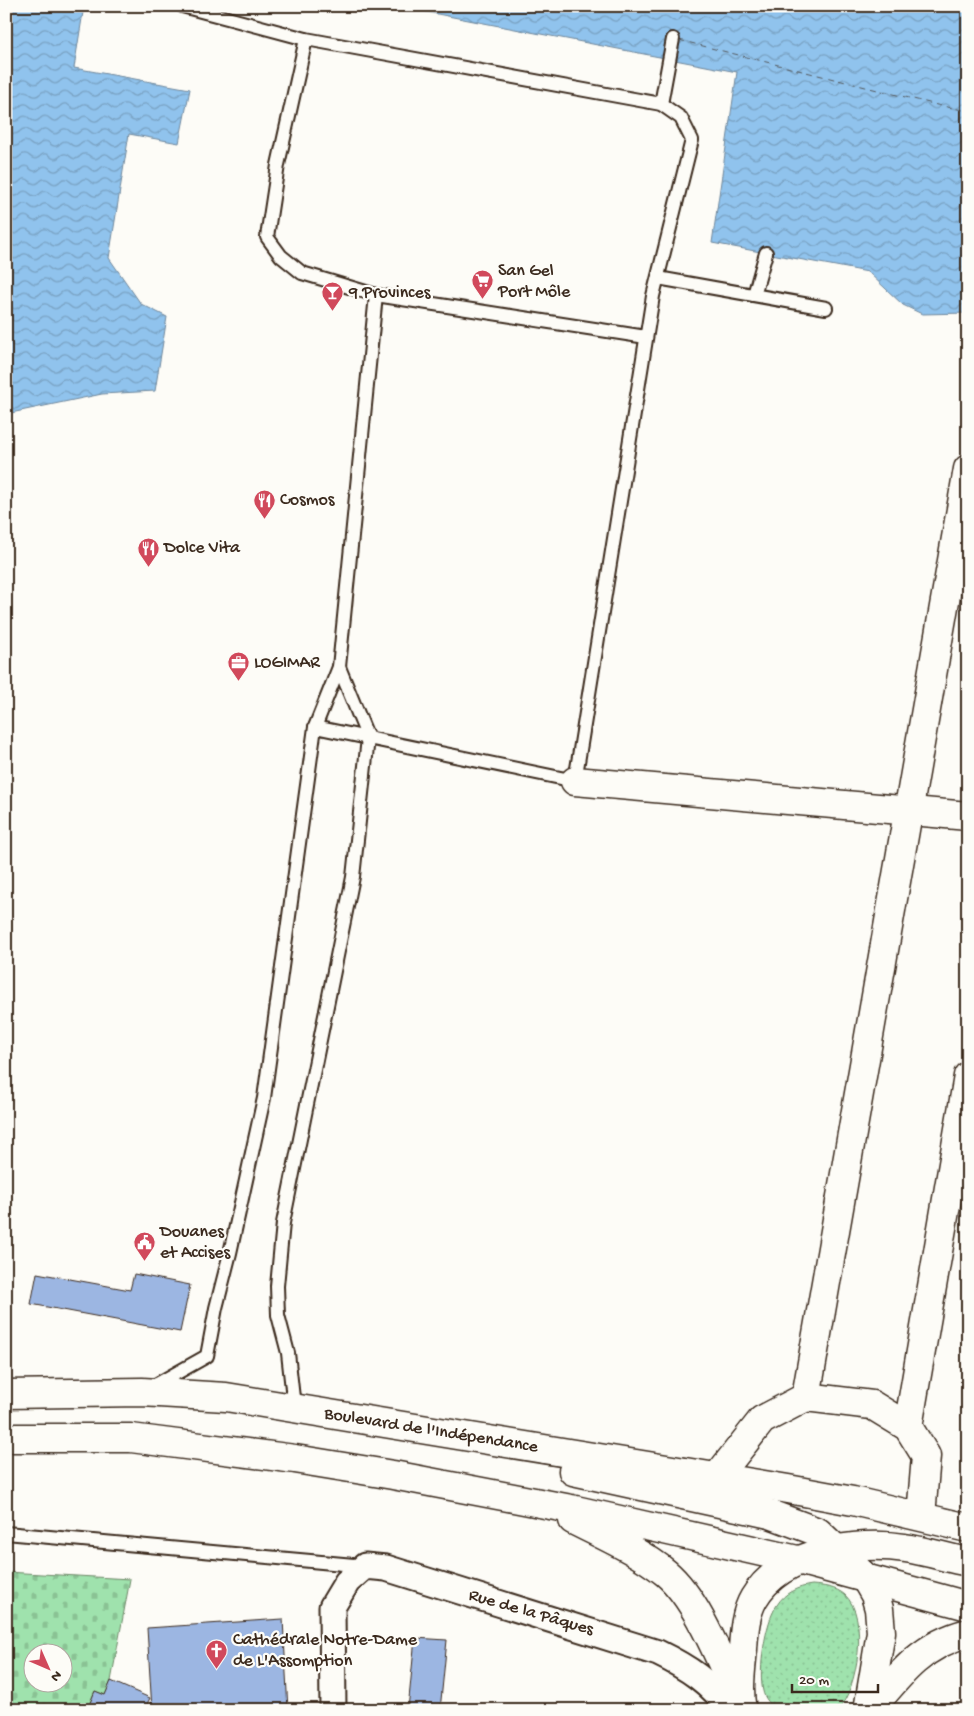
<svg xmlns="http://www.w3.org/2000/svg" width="974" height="1716" font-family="'Gochi Hand',sans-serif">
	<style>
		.grass { fill: url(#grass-dots); stroke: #6d8666 }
		.cemetery { fill: url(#cemetery-stones); stroke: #6d8666; fill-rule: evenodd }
		.water { fill: url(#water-waves); stroke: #6e869a }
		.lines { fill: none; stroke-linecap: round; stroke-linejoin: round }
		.ferry { stroke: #54585c; stroke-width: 1; stroke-dasharray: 6 5; stroke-linecap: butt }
		.building { fill: #9cb6e2; stroke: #3b2a1e }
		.lane-casing { stroke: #3b2a1e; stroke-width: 16 }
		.street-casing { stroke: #3b2a1e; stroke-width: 29 }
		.secondary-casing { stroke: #3b2a1e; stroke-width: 31 }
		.primary-casing { stroke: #3b2a1e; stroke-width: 31 }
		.lane { stroke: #fdfcf7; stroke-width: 12 }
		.street { stroke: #fdfcf7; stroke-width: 25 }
		.secondary { stroke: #fdfcf7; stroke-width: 28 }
		.primary { stroke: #fdfcf7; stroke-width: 28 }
		.labels { text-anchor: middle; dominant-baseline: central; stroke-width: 4.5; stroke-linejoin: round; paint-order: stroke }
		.poi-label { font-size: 18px; fill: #3b2a1e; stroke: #fdfcf7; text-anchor: start }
		.street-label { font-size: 18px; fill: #3b2a1e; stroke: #fdfcf7 }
	</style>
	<defs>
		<pattern id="grass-dots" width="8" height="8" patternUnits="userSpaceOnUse" patternTransform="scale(1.25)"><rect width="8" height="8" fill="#9fe2ad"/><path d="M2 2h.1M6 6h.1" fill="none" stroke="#8ac294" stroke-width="1.8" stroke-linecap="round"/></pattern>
		<pattern id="cemetery-stones" width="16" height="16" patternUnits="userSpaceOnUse" patternTransform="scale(1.25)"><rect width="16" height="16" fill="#9fe2ad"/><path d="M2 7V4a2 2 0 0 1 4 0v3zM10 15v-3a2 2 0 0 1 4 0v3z" fill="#8ac294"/></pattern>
		<pattern id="water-waves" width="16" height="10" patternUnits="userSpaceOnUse" patternTransform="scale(1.25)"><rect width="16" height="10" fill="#90c3ed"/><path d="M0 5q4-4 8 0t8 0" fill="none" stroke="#779fbf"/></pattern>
	</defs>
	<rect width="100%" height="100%" fill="#fdfcf7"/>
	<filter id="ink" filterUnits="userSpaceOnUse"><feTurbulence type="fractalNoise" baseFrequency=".02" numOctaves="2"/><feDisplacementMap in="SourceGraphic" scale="10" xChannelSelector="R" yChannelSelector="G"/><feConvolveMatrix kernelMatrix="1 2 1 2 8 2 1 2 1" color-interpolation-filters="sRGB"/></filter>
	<g filter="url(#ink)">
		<path class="grass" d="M812 1585C823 1586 836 1587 845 1595 869 1617 858 1688 838 1710H776C771 1705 764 1698 763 1691 758 1671 765 1622 777 1605 785 1592 798 1587 812 1585Z"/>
		<path class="cemetery" d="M6 1572 130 1579 111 1681 105 1695 95 1691 87 1710H21L6 1697ZM32 1654H62V1684H32Z"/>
		<g class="water">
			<polygon points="6,6 84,6 74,68 190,89 179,143 129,134 109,258 141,304 167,317 155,391 102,394 6,414"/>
			<polygon points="396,6 968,6 968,313 922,314 903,305 868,272 712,243 737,72"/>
		</g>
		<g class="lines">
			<polyline class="ferry" points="679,40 937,105 968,111"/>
		</g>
		<g class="building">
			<polygon points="37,1273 130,1290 134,1274 190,1285 180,1332 31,1304"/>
			<polygon points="283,1619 288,1710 152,1710 147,1628"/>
			<polygon points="415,1638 447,1640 440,1710 408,1709"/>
			<polygon points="111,1681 150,1698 144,1710 87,1710 95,1691 105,1695"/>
		</g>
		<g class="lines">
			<defs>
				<g id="lane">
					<polyline points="182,6 306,39 661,104 681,118 692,140 653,296 575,781 315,727"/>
					<polyline points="306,39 278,165 267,237 281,256 302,273 376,295 646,337"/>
					<polyline points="661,104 673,39"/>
					<polyline points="658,278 826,308"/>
					<polyline points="754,295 766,253"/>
					<polyline points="150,1388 207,1356 216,1308 230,1253 264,1098 315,727 339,667 376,295"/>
					<polyline points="294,1407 288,1353 278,1315 277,1286 283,1223 353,877 368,738 339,667"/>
					<polyline points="6,1533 365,1566"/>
				</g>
				<path id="street" d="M333 1710 332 1607 347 1582 365 1566 386 1568 658 1653C687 1667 712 1683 730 1710"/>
				<g id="secondary">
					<polyline points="575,781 968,816"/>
					<polyline points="806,1397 968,469"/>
					<polyline points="908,1427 968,1076"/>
					<polyline points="717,1477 762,1420 806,1397 872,1405 908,1427 926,1456 921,1516"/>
				</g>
				<g id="primary">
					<polyline points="6,1394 142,1392 226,1397 788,1489 853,1501 968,1528"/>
					<polyline points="6,1438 131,1438 295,1459 393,1475 571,1509 802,1561 968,1606"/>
					<polyline points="573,1471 770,1514 818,1532 864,1576 875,1595 879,1609 881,1632 868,1710"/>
					<path d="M573 1520C604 1536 639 1551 666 1573 697 1599 720 1660 738 1698"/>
					<path d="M742 1710C738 1689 741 1670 743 1649 744 1633 745 1613 754 1598 781 1552 857 1540 905 1548 926 1551 947 1558 968 1562"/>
					<path d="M870 1710C898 1676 922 1644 968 1633"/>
				</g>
			</defs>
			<use href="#lane" class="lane-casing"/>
			<use href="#street" class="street-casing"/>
			<use href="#secondary" class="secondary-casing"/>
			<use href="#primary" class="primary-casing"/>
			<use href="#lane" class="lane"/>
			<use href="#street" class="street"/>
			<use href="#secondary" class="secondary"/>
			<use href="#primary" class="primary"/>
		</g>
	</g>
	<defs>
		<symbol id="supermarket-pin" viewBox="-11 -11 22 30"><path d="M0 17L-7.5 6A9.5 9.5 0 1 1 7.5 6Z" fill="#d1495b" stroke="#fdfcf7"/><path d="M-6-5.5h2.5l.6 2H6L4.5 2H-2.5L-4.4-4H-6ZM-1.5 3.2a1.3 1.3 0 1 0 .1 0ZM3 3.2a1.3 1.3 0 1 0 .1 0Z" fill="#fff"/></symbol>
		<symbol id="bar-pin" viewBox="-11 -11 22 30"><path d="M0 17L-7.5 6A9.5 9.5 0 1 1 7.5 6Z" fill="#d1495b" stroke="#fdfcf7"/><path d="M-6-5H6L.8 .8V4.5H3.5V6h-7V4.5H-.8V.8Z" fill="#fff"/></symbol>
		<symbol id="restaurant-pin" viewBox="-11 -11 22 30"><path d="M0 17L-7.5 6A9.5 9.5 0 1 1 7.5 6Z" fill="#d1495b" stroke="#fdfcf7"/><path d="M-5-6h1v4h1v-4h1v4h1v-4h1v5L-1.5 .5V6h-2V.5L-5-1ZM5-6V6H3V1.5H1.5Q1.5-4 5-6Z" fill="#fff"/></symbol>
		<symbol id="office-pin" viewBox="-11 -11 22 30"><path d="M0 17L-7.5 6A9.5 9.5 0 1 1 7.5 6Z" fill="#d1495b" stroke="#fdfcf7"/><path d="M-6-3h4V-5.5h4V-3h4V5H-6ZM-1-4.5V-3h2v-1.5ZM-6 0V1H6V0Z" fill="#fff"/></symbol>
		<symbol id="civic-pin" viewBox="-11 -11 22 30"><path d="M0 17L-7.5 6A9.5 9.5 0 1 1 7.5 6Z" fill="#d1495b" stroke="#fdfcf7"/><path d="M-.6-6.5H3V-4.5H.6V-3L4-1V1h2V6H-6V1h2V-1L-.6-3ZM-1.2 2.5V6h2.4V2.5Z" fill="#fff"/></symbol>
		<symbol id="church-pin" viewBox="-11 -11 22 30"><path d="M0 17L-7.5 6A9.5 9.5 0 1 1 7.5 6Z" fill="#d1495b" stroke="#fdfcf7"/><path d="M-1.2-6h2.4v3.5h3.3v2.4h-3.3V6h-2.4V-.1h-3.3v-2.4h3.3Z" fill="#fff"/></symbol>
	</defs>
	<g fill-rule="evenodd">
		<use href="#supermarket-pin" x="470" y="268" width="25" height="34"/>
		<use href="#bar-pin" x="320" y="280" width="25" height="34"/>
		<use href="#restaurant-pin" x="252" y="488" width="25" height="34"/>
		<use href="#restaurant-pin" x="136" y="536" width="25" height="34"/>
		<use href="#office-pin" x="226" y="650" width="25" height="34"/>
		<use href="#civic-pin" x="132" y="1230" width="25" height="34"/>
		<use href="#church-pin" x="204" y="1638" width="25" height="34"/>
	</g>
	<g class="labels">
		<g class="poi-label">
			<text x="498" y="271">San Gel<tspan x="498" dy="21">Port Môle</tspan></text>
			<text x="349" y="293">9 Provinces</text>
			<text x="280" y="500">Cosmos</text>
			<text x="164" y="548">Dolce Vita</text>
			<text x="254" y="663">LOGIMAR</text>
			<text x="160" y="1232">Douanes<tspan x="160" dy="21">et Accises</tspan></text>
			<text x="233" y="1640">Cathédrale Notre-Dame<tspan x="233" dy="21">de L'Assomption</tspan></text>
		</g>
		<g class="street-label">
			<text transform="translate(431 1431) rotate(9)">Boulevard de l'Indépendance</text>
			<text transform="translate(531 1613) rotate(16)">Rue de la Pâques</text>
		</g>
	</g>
	<rect width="974" height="1716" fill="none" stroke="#fdfcf7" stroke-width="25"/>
	<rect x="12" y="12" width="949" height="1691" fill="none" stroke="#3b2a1e" stroke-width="2" filter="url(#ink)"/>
	<g transform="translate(48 1668) rotate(135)"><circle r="24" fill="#fdfcf7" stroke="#afa8a0"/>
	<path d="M0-4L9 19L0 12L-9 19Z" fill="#d1495b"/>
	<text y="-8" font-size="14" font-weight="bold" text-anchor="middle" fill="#3b2a1e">N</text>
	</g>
	<path d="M792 1684v8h86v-8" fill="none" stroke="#3b2a1e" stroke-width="2.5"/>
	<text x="799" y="1684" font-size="15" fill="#3b2a1e" stroke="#fdfcf7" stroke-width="4" paint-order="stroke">20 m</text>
</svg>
